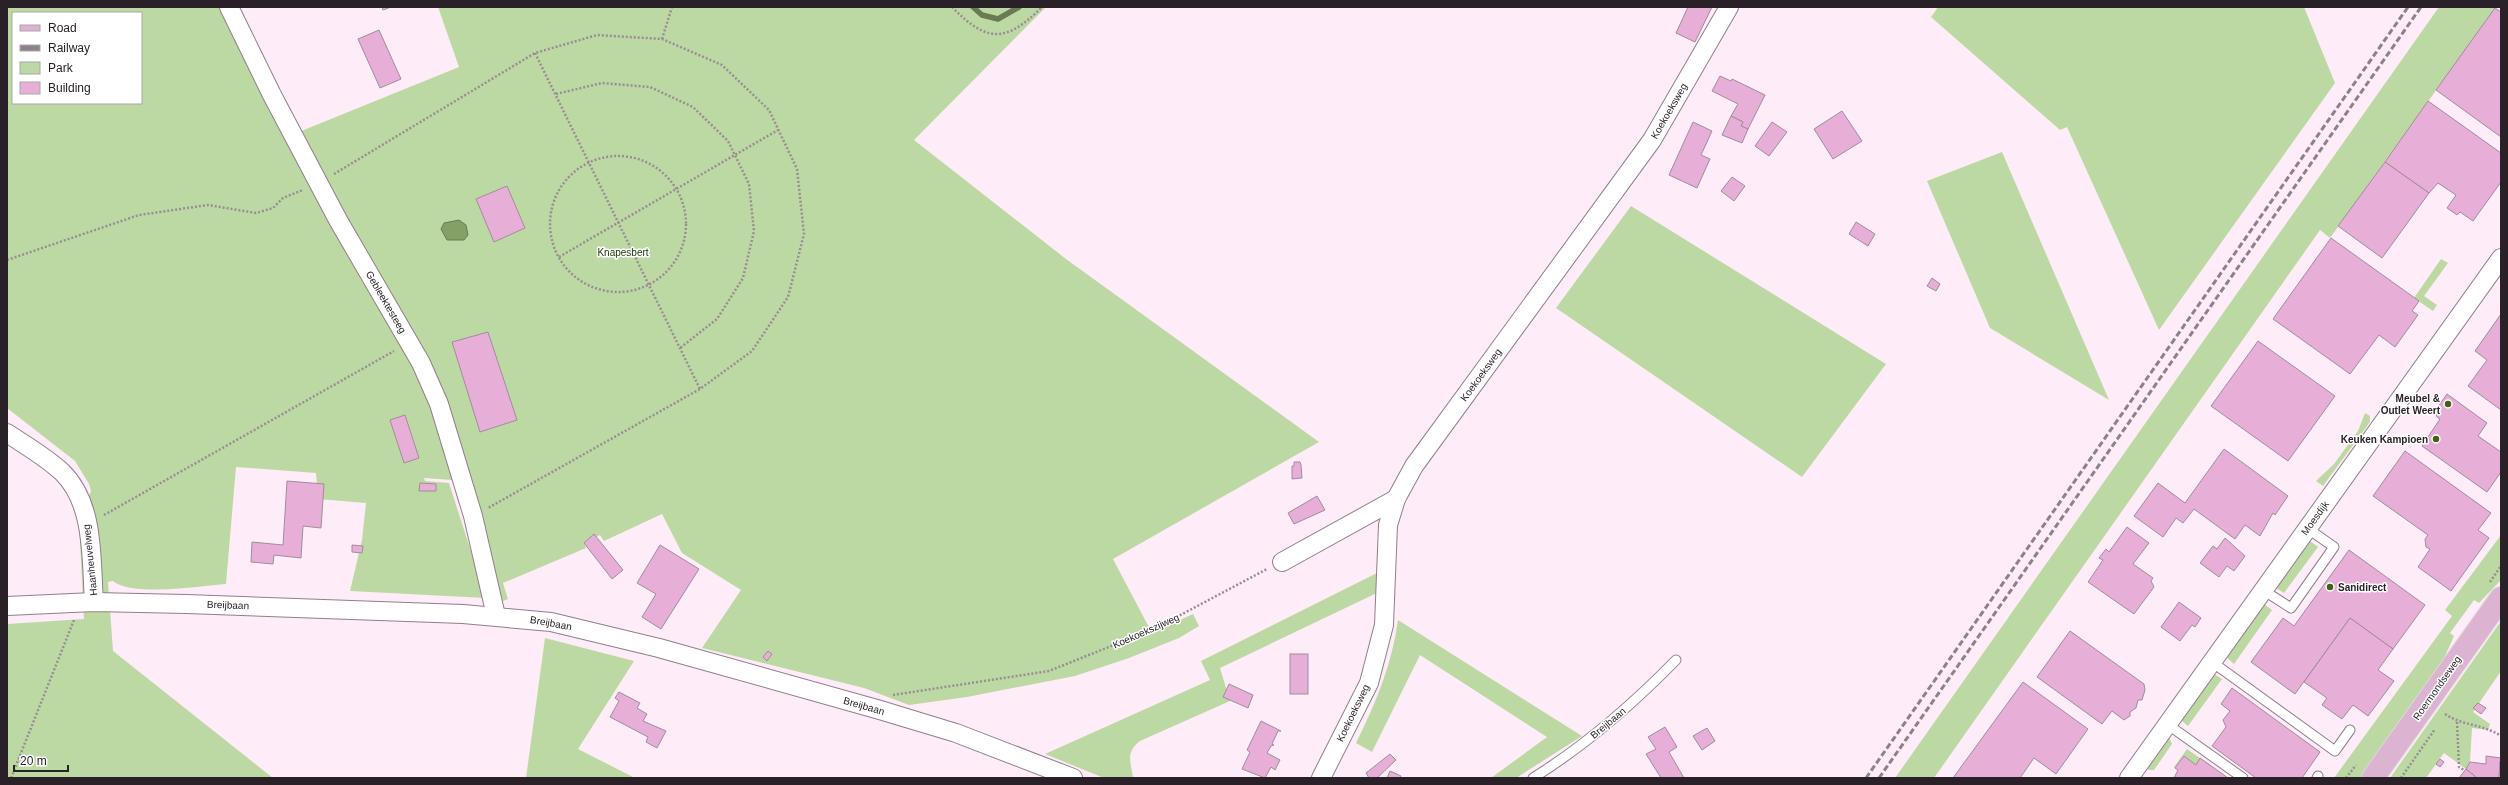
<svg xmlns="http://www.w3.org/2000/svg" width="2508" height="785" font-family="Helvetica,sans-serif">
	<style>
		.green { fill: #bdd9a3; fill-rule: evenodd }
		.water { fill: #84a067; stroke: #697a54 }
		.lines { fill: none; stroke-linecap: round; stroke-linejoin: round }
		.stream { stroke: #697a54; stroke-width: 5.5 }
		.building { fill: #e7aed8; stroke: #a18c9b }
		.lane-casing { stroke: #927d8c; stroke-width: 11 }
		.street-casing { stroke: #927d8c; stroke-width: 20 }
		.primary-casing { stroke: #d9d7d8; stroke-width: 24 }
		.path { stroke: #9a8c96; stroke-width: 2.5; stroke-dasharray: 2 2; stroke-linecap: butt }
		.lane { stroke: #fff; stroke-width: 9 }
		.street { stroke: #fff; stroke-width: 18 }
		.primary { stroke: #dcb3d1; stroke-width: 22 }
		.rail { stroke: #8f818b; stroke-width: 3; stroke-dasharray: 6 3; stroke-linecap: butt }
		.poi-dot { fill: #416116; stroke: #fff; stroke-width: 1.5 }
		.labels { text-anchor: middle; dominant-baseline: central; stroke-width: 3; stroke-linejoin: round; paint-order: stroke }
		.street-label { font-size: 10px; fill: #2a2128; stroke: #fff }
		.park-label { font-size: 10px; fill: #22350a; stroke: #fff }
		.poi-label { font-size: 10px; font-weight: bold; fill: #2a2128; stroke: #fff; text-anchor: end }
	</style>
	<rect width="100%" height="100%" fill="#ffecf9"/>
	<g class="green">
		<path d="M7 7H223L289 136 459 67 438 7H1046L914 140 1066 259 1319 442 1113 559 1152 633 1193 614 1199 626 1179 638 1129 658 1075 676 967 697 909 705 864 688 702 648 741 590 682 553 662 514 604 541 600 535 584 543 586 548 503 583 508 599 503 601 496 590 466 481 424 478 425 481 449 483 486 598 350 591 362 540 366 503 318 499 316 473 236 467 226 584C200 586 132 597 113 581L108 582 113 651 273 778H7V624L84 619 79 521 91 491 89 484 75 461 7 408ZM13 13H141V103H13Z"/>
		<polygon points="1938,7 2304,7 2335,83 2159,330 2067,127 2060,130 1931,17"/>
		<polygon points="2439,7 2496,7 2330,238 2320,230 1934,778 1895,778"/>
		<polygon points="2002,152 2109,400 1990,328 1927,181"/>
		<polygon points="1631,206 1886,364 1802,477 1556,308"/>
		<polygon points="2441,259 2448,263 2424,296 2437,305 2433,311 2414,298"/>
		<polygon points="2365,413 2370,416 2370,422 2323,486 2316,481 2334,464 2358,431"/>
		<polygon points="2501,535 2501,580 2479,603 2474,600 2450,633 2454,636 2438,672 2362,778 2334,778 2452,616 2445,610"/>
		<polygon points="2310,541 2318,547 2284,593 2276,588"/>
		<path d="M1379 572V592L1220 668 1230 701 1140 741C1125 753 1131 761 1133 778H1104L1045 754 1210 680 1201 661Z"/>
		<polygon points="2264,604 2272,610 2234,664 2226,657"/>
		<path d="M1398 620 1582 736 1516 778H1491L1547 737 1420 655 1372 752 1356 743C1376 703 1392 664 1398 620Z"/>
		<polygon points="2501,621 2501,671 2473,712 2490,724 2488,730 2472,728 2470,762 2466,769 2444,753 2426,778 2390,778"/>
		<polygon points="545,638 634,661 578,749 635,778 526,778"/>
		<polygon points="2214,674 2222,679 2188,726 2181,720"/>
		<polygon points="2169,737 2172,744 2154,770 2149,770 2147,768"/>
		<polygon points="2187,749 2200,758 2196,765 2184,756 2175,768 2174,767"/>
	</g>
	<polygon class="water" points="459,220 466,225 468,235 464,240 447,240 441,229 444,223"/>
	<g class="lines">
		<polyline class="stream" points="973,7 982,15 998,19 1019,7"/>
	</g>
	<g class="building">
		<polygon points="382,7 391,7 383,10"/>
		<polygon points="1688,7 1712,7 1695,42 1676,33"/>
		<polygon points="2495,8 2501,12 2501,137 2436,90"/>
		<polygon points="379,30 401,79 380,88 358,39"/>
		<polygon points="1720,76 1731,81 1732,79 1765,95 1748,129 1741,126 1743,122 1731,116 1738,104 1712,91"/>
		<polygon points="2428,101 2501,153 2501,182 2473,221 2460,212 2457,215 2447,208 2456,195 2438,183 2429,193 2385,162"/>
		<polygon points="1842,111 1862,141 1833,159 1814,129"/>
		<polygon points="1731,116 1743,122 1741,126 1748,129 1742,143 1722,135"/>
		<polygon points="1693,122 1712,131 1701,155 1710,159 1697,188 1669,175"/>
		<polygon points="1772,122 1787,132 1769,156 1755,146"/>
		<polygon points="2385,162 2429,193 2382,258 2338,226"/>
		<polygon points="1732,177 1745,186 1734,201 1721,191"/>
		<polygon points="507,186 525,228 494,242 476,199"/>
		<polygon points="1856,222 1875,234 1868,246 1849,234"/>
		<polygon points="2331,238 2419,301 2412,311 2418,315 2395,347 2379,335 2350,374 2273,319"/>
		<polygon points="1932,278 1940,284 1936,291 1927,286"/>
		<polygon points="2501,314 2501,410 2468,386 2487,360 2475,351"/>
		<polygon points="488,332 517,420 480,432 452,342"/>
		<polygon points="2258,341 2335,396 2288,461 2211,406"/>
		<polygon points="2447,394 2487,423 2478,436 2501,452 2501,472 2487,492 2422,446 2440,419 2437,417 2435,411"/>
		<polygon points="405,415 419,458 404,463 390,420"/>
		<polygon points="2224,449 2288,496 2275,515 2273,513 2260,536 2245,525 2235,539 2194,509 2183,523 2176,518 2163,537 2134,516 2158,483 2185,503"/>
		<polygon points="2405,451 2491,513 2478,530 2489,538 2451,591 2418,567 2430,549 2426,547 2425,539 2428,535 2373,496"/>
		<polygon points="1294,462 1300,462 1301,465 1302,478 1292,479 1292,466 1294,466"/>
		<polygon points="287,481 324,484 321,528 303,526 301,558 274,555 273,564 251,562 252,542 283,545"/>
		<polygon points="420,483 436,484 436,491 419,491"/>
		<polygon points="1317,496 1325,510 1294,524 1288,513"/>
		<polygon points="2127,527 2149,543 2133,564 2153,578 2151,581 2154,587 2134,614 2088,582 2103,560 2099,558 2106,549 2109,552"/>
		<polygon points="594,534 623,570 612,579 584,543"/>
		<polygon points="2225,538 2245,556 2234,571 2227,566 2219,577 2200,563 2213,546 2217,549"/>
		<polygon points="352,545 363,546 362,553 352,552"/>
		<polygon points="660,545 699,569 661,629 642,617 656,594 637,583"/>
		<polygon points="2349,550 2425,605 2393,649 2350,618 2295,694 2251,662 2283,618 2294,626"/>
		<polygon points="2179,602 2201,618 2195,627 2192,625 2180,641 2161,627"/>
		<polygon points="2350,618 2393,649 2378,670 2394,681 2368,716 2353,705 2342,719 2322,705 2327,698 2304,682"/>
		<polygon points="2070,631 2144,684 2145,690 2142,700 2138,700 2136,708 2130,712 2130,716 2124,720 2112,711 2102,724 2037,677"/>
		<polygon points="768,651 772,654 767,661 763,657"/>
		<rect x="1290" y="654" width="18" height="40"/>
		<polygon points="2023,682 2088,729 2056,774 2034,758 2020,778 1953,778"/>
		<polygon points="1229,684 1253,695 1248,708 1223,697"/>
		<polygon points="2232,688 2320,752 2302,778 2256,778 2212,746 2226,727 2223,720 2230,711 2221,704"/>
		<polygon points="619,692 640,703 637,708 647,714 643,721 666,731 657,748 646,742 648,737 610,717 619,701 615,698"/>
		<polygon points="2478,703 2486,708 2481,714 2473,708"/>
		<polygon points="1261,721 1281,731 1278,731 1272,744 1274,745 1271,746 1267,753 1280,760 1275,770 1271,767 1265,778 1242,769 1250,752 1247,750"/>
		<polygon points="1665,727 1677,747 1669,752 1684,778 1661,778 1646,754 1656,749 1648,737"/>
		<polygon points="1707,728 1715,741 1702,750 1693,736"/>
		<polygon points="1390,754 1396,760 1377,778 1369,778 1366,773"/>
		<polygon points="2184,756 2196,765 2200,758 2228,778 2174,778 2178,770 2175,768"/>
		<polygon points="2486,756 2501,758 2499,778 2477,778 2466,769 2470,762 2486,764"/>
		<polygon points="2440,759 2444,762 2440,767 2436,764"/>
		<polygon points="2500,761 2501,778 2499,778"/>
		<polygon points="2466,769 2477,778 2459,778"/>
		<polygon points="1390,771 1401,776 1400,778 1387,778"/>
	</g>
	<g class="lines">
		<defs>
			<g id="lane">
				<polyline points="2263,590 2291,608 2334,547 2307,528"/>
				<polyline points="2212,662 2335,751 2350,730"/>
				<polyline points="2167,724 2243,778"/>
				<path d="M1533 778C1586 745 1632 705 1676 660"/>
				<polyline points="2317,778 2318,776"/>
			</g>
			<g id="street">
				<polyline points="229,7 272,95 338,220 421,363 439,404 473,516 496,616"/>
				<path d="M7 433C25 445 46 457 62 472 95 504 91 560 94 602"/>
				<polyline points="1282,562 1396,499"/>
				<polyline points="7,606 94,602 186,604 463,614 551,622 659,648 880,710 956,733 1073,778"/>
				<polyline points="1321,778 1369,683 1384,625 1388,525 1396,499 1414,466 1652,140 1729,7"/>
				<polyline points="2129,778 2501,258"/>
			</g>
			<polyline id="primary" points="2373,778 2501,598"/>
		</defs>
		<use href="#lane" class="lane-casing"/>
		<use href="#street" class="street-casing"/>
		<use href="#primary" class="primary-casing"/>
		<g class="path">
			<path d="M952 7C987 43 1006 43 1042 7"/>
			<polyline points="662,39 672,7"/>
			<polyline points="535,53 700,389"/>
			<polyline points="556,94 602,83 650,87 693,107 728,141 749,184 754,231 743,278 717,319 680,348"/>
			<circle cx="618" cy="224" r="68"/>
			<polyline points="334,174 535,53 597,35 662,39 722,65 769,110 797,169 804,234 788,297 752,351 700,389 488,508"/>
			<polyline points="559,257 778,130"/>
			<polyline points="7,260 139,215 208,205 256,213 273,208 283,198 303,190"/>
			<polyline points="104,515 394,351"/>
			<polyline points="2490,582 2501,566"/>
			<polyline points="893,695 1049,671 1156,628 1267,569"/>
			<path d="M2445 714C2463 726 2483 724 2501 736"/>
			<polyline points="2457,722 2459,767 2464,770"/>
			<polyline points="11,778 74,620"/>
			<polyline points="2346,778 2356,765"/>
			<polyline points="2401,778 2435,729"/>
		</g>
		<use href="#lane" class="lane"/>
		<use href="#street" class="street"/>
		<use href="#primary" class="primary"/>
		<g class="rail">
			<polyline points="1866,778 2408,7"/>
			<polyline points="1879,778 2421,7"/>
		</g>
	</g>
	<g class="poi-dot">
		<circle cx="2448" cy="404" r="4"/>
		<circle cx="2436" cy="439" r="4"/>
		<circle cx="2330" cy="587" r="4"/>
	</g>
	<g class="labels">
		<g class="street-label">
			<text transform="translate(1669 111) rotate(-60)">Koekoeksweg</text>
			<text transform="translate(386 302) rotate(60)">Gebleektesteeg</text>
			<text transform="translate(1481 375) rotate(-54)">Koekoeksweg</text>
			<text transform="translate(2315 518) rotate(-54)">Moesdijk</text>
			<text transform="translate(90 560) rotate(-96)">Haanheuvelweg</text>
			<text transform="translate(228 605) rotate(2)">Breijbaan</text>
			<text transform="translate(551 623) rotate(10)">Breijbaan</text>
			<text transform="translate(1146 631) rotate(-24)">Koekoekszijweg</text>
			<text transform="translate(2437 688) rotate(-55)">Roermondseweg</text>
			<text transform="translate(864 706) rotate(16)">Breijbaan</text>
			<text transform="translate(1353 713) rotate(-64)">Koekoeksweg</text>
			<text transform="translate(1608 723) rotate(-40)">Breijbaan</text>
		</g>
		<g class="park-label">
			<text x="623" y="252">Knapesbert</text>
		</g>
		<g class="poi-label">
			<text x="2440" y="398">Meubel &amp;<tspan x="2440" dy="12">Outlet Weert</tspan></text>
			<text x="2428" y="439">Keuken Kampioen</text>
			<text x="2338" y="587" text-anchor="start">Sanidirect</text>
		</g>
	</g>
	<rect width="2508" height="785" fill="none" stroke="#2a2128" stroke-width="16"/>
	<rect x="12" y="12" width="130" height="92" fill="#ffffff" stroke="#aaa6a9"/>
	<rect x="20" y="25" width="20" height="6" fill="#dcb3d1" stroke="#aaa6a9"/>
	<text x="48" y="32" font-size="12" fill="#2a2128">Road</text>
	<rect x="20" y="45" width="20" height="6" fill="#8f818b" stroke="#aaa6a9"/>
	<text x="48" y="52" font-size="12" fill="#2a2128">Railway</text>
	<rect x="20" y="62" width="20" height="12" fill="#bdd9a3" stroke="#aaa6a9"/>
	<text x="48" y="72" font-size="12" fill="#2a2128">Park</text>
	<rect x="20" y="82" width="20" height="12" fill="#e7aed8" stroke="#aaa6a9"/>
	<text x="48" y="92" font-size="12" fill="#2a2128">Building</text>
	<path d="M14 765v6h54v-6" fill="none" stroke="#2a2128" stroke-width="2"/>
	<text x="20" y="765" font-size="12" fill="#2a2128" stroke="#ffffff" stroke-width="3" paint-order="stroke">20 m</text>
</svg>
